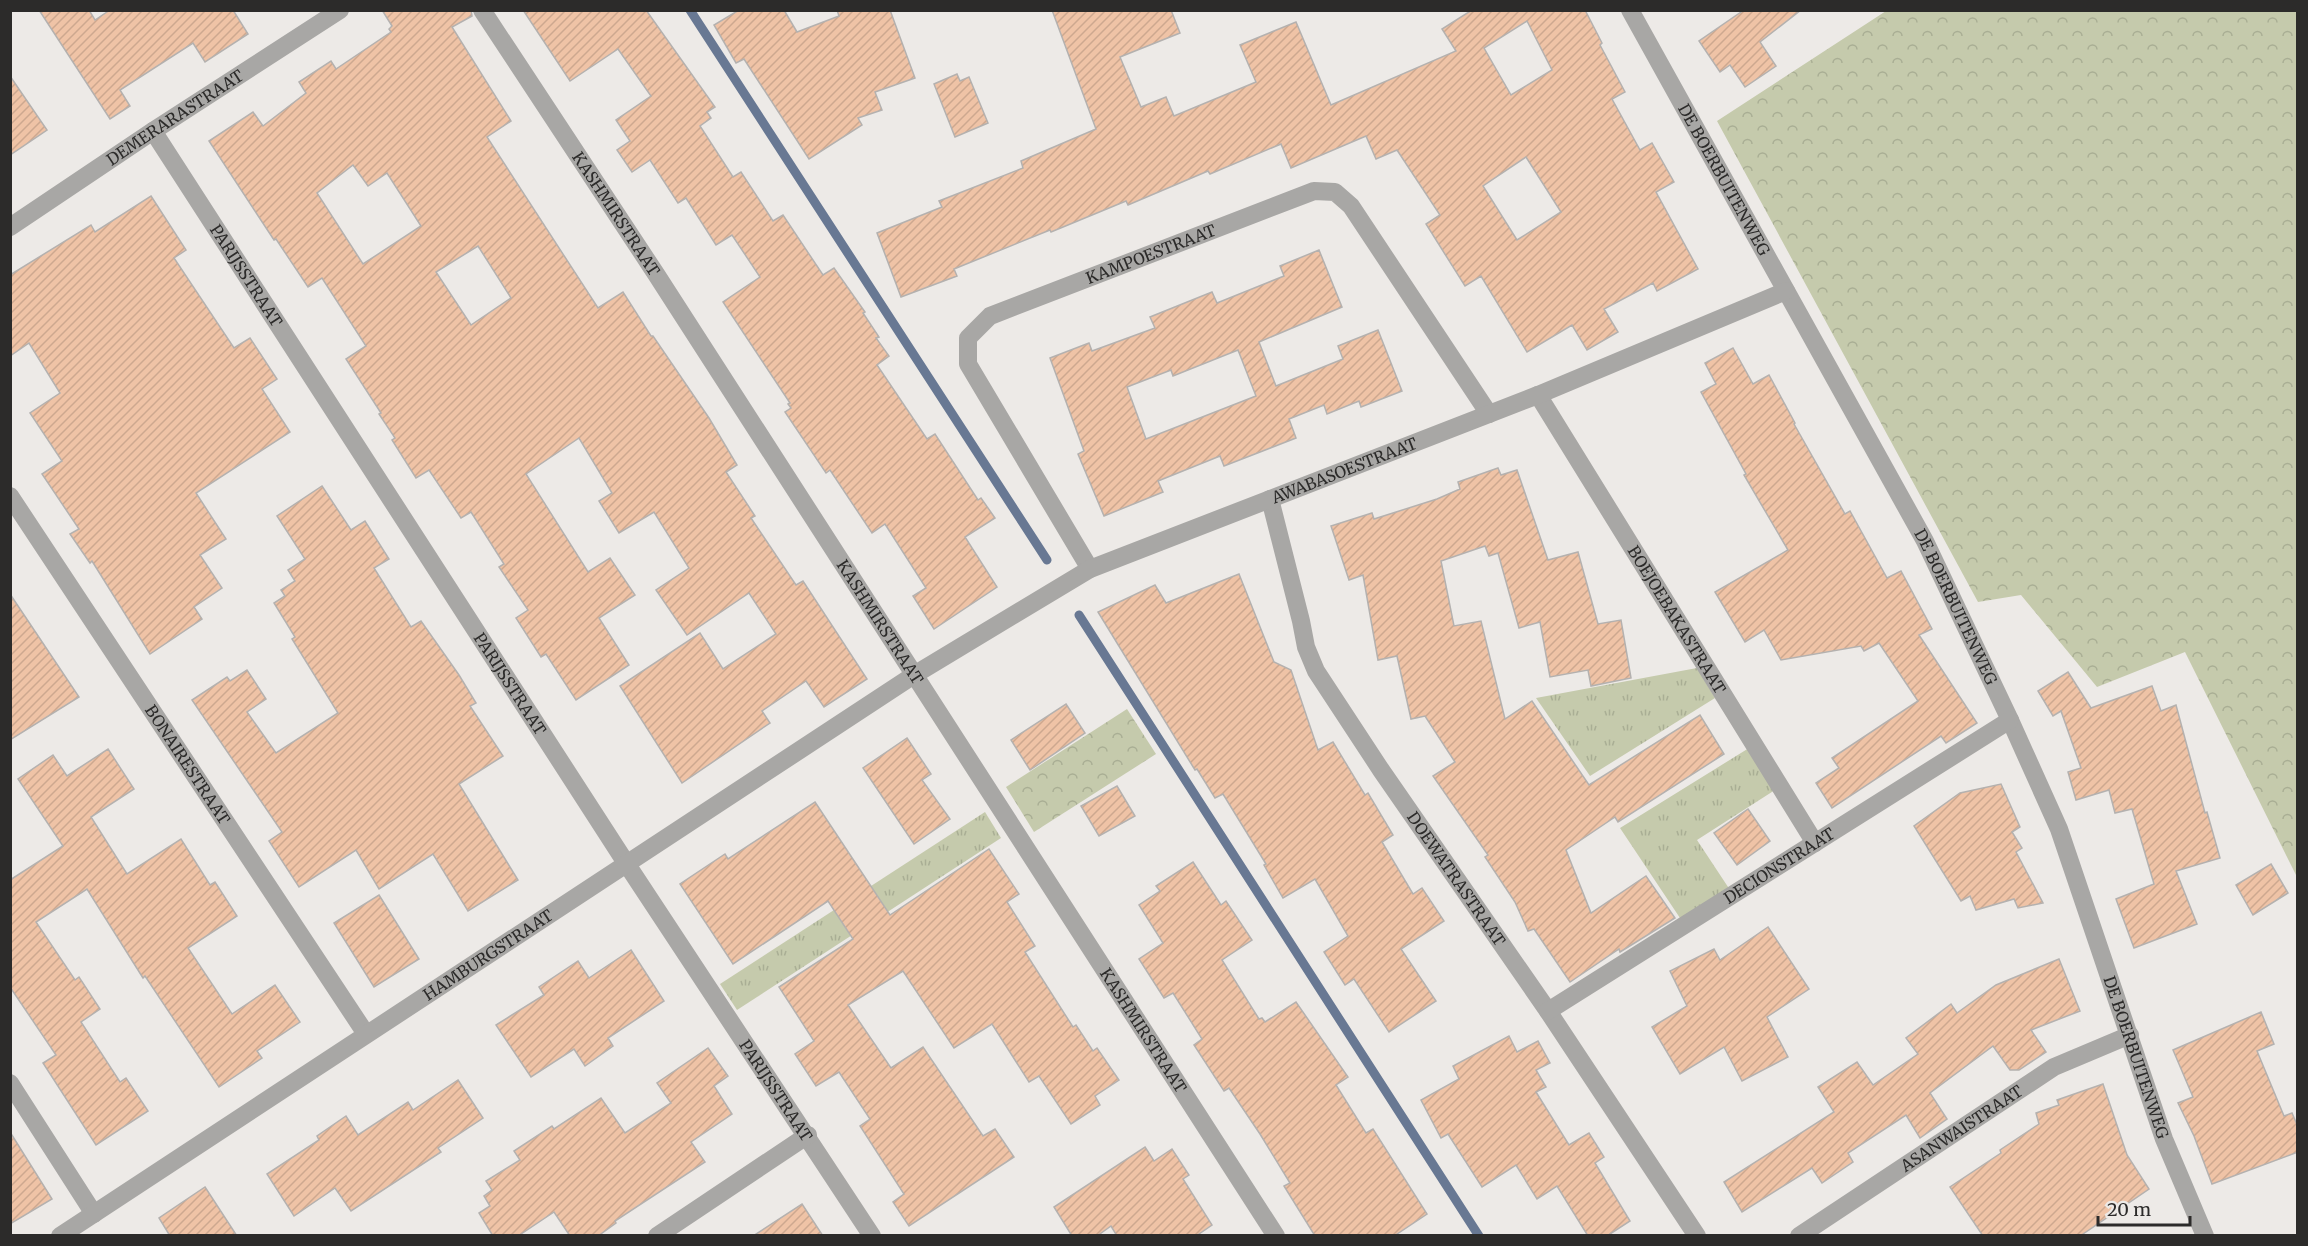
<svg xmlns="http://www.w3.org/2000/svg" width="2308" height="1246" font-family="Merriweather,serif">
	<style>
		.grass { fill: url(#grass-tufts) }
		.forest { fill: url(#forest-crowns) }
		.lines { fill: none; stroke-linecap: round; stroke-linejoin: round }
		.stream { stroke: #687893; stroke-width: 9 }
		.building { fill: url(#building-hatch); stroke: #b4b1af; stroke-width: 1.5; fill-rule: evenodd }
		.minor { stroke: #a8a7a5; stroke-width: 18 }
		.labels { text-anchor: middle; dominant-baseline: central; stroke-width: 6; stroke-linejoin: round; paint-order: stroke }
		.street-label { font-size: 16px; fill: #2c2b2a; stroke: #edeae7 }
	</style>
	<defs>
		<pattern id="grass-tufts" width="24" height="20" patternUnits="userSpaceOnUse" patternTransform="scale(1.5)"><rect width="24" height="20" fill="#c5caac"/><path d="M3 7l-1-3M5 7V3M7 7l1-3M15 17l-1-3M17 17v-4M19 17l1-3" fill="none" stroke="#a9ae94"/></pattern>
		<pattern id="forest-crowns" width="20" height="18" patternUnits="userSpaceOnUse" patternTransform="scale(1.5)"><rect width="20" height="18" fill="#c5caac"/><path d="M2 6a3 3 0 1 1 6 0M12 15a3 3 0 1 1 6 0" fill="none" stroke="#a9ae94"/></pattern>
		<pattern id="building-hatch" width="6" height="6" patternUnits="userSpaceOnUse" patternTransform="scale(1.5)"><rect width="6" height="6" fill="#efc3a6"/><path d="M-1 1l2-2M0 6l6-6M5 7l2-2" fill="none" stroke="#cda88f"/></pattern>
	</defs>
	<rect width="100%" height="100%" fill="#edeae7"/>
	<g class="grass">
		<polygon points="1697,668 1715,698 1590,776 1536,698"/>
		<polygon points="1749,748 1775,790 1697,840 1732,893 1684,924 1620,828"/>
		<polygon points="985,812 1001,838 737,1010 720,984"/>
	</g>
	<g class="forest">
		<polygon points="2195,11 2196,12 2199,10 2297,11 2297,877 2185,652 2097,687 2021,595 1978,602 1717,121 1886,11"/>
		<polygon points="1127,709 1156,754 1034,832 1006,787"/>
	</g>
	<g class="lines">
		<g class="stream">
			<polyline points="690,10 1047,560"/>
			<polyline points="1079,615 1479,1236"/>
		</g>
	</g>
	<g class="building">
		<polygon points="39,10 89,10 95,20 110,10 233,10 248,34 205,62 193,43 120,90 130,106 110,119"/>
		<path d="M382 10H471L472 16 452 27 511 121 487 137 598 308 623 292 651 336H653L709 418 737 465 726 472 755 516 751 518 796 585 803 581 867 679 824 707 806 681 762 711 770 723 682 783 620 686 700 633 723 669 776 634 749 593 687 635 656 590 689 568 654 512 619 533 599 501 612 493 579 438 526 474 588 572 610 558 635 595 599 618 629 665 576 700 546 654 541 657 516 618 528 610 499 567 504 564 471 512 461 518 429 470 416 478 392 440 395 438 379 414 381 413 346 359 366 346 322 278 308 287 276 239 274 240 209 141 253 112 263 126 306 93 299 82 331 61 336 69 391 32 389 29 392 26ZM353 165 368 186 387 173 421 226 363 264 317 193ZM478 246 511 298 471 325 436 272Z"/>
		<polygon points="523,10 646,10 715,107 707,112 711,118 700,126 733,177 741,172 773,221 783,215 823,275 834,268 865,312 863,313 879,337 876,338 889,356 877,365 927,439 935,434 978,500 981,498 995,518 965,537 997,587 934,629 913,596 926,588 885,524 872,533 830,470 826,473 785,412 791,408 788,404 790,403 723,302 760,277 732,235 716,245 686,198 678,203 650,160 632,172 617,150 630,141 616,120 651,96 618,49 570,81"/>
		<polygon points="739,10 784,10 797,32 839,16 837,10 890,10 915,78 875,92 882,110 858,118 862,125 809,159 744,59 736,63 714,25"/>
		<path d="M1052 10H1171L1180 33 1120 57 1141 107 1166 97 1174 116 1256 82 1240 45 1296 22 1331 105 1456 51 1442 29 1472 10H1585L1602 43 1600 45 1625 92 1612 99 1640 150 1652 143 1674 182 1656 192 1698 269 1657 291 1653 283 1604 309 1618 332 1587 350 1572 325 1527 352 1481 276 1465 286 1426 224 1440 215 1397 150 1376 159 1366 136 1291 168 1281 144 1210 174 1208 171 1128 205 1126 201 1051 232 1050 230 954 269 957 276 901 297 877 233 942 207 939 201 1023 168 1021 161 1096 129ZM1527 21 1552 70 1511 95 1484 48ZM1526 157 1561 212 1517 240 1483 186Z"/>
		<polygon points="1744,10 1801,10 1760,42 1776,66 1745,87 1730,65 1720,72 1699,41"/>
		<polygon points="957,74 960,81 969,77 988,123 955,137 934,84"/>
		<polygon points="10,76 47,130 10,155"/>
		<polygon points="151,196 186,250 174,258 234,348 250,338 277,379 262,389 290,432 196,493 226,539 200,555 222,588 194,607 202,619 150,654 92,561 90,563 70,534 79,529 42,474 62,461 30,413 60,393 29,343 10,356 10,275 91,225 95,232"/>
		<path d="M1319 250 1342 307 1259 342 1276 386 1343 359 1338 346 1378 330 1402 391 1361 407 1359 401 1327 414 1324 405 1289 419 1296 438 1224 466 1220 456 1158 481 1163 492 1104 516 1078 454 1084 451 1050 358 1089 343 1092 351 1155 328 1150 317 1212 292 1217 303 1284 276 1280 266ZM1238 350 1256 396 1146 439 1127 387 1171 370 1173 376Z"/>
		<polygon points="1733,348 1753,384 1769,375 1795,423 1794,424 1845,514 1850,511 1887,578 1901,571 1932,629 1919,635 1977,723 1946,743 1941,736 1832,808 1816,783 1839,768 1832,758 1918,701 1879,643 1864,651 1861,646 1781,660 1764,630 1745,642 1715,592 1788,550 1744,475 1746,474 1701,392 1716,384 1705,363"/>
		<polygon points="1498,468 1501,475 1517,470 1548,560 1578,552 1598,624 1621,620 1631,678 1591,686 1588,670 1550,677 1540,622 1519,628 1498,553 1489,556 1485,546 1441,561 1454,626 1481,621 1505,719 1532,701 1589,785 1700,715 1724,754 1618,822 1615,817 1566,850 1591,913 1646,876 1675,918 1620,952 1619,949 1570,982 1534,929 1528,931 1515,902 1485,857 1488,855 1433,776 1455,762 1425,716 1411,719 1397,656 1378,660 1363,575 1349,580 1331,526 1372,513 1374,519 1437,499 1460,489 1458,482"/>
		<polygon points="322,486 351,530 365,521 389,559 374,568 411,627 421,621 459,675 476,703 470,706 503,756 459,784 518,880 468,911 433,854 379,889 356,850 299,887 269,841 282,832 192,700 227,677 230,681 247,670 266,699 247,712 276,753 338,713 292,639 295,637 274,603 285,596 281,590 295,581 288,570 305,559 277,516"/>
		<polygon points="1239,574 1274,662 1291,670 1318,750 1333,742 1365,795 1368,793 1393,835 1382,842 1413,894 1422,888 1444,921 1401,949 1436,1001 1389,1032 1354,979 1345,985 1324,952 1348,936 1315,879 1283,898 1264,865 1266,864 1223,794 1215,798 1197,769 1195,770 1098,612 1155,585 1166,603"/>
		<polygon points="10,594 79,697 10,740"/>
		<polygon points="2068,672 2091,708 2152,686 2161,711 2176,705 2205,813 2207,812 2220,858 2176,871 2197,924 2134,948 2116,899 2154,884 2132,809 2115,813 2109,790 2076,800 2068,772 2081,768 2061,711 2053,716 2038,691"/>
		<polygon points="1066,704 1085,733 1030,770 1011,740"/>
		<polygon points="907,738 931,774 922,780 950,819 914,844 863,768"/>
		<polygon points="108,749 134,789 91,817 127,874 181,839 210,885 215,882 237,916 188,948 232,1014 275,985 300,1022 257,1051 262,1058 219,1087 145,976 143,978 87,889 36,922 75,980 79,977 100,1009 81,1022 120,1082 126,1078 148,1111 96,1145 43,1063 56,1055 10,987 10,880 63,846 18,779 53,755 67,776"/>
		<polygon points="2001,784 2020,827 2012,832 2022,848 2016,852 2043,903 2018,908 2014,899 1976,910 1970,896 1961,901 1914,826 1960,793"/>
		<polygon points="1117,786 1135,816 1099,836 1081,806"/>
		<polygon points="815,802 890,915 989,849 1019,894 1007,902 1035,946 1025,952 1073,1027 1076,1025 1093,1051 1097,1048 1119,1080 1095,1096 1100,1105 1071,1124 1039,1076 1029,1082 992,1024 954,1048 903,971 848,1005 891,1068 923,1047 983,1136 995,1129 1014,1157 909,1226 893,1202 904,1194 860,1126 870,1119 839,1072 816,1086 795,1054 814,1041 779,987 853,939 828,901 733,964 680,884 725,854 728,859"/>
		<polygon points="1748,809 1770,841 1737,865 1714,833"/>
		<polygon points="1193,862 1221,905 1226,901 1252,940 1222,960 1259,1019 1262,1018 1265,1022 1296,1002 1348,1077 1336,1085 1366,1133 1373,1129 1427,1214 1394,1236 1315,1236 1284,1186 1290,1183 1260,1134 1229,1088 1224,1091 1194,1045 1202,1039 1173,993 1164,998 1139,959 1163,943 1139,905 1160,891 1156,886"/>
		<polygon points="2271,864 2288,893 2253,915 2236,885"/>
		<polygon points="379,895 419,959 374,987 334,923"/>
		<polygon points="1768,927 1809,989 1767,1017 1788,1057 1742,1081 1724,1047 1680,1074 1652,1027 1687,1006 1670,971 1714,949 1720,960"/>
		<polygon points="631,950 664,1001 608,1038 613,1046 585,1066 574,1049 531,1077 496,1025 544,995 539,987 578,961 589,978"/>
		<polygon points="2059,959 2080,1011 2031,1030 2046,1052 2019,1070 2010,1070 1993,1046 1930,1093 1947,1119 1920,1138 1906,1115 1848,1153 1853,1162 1822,1183 1812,1168 1742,1212 1724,1182 1834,1112 1818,1087 1857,1062 1873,1085 1918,1054 1906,1038 1951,1004 1957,1013 1996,985"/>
		<polygon points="2261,1012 2274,1044 2257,1051 2284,1116 2292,1113 2298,1127 2298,1152 2212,1184 2194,1136 2178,1103 2193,1097 2173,1050"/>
		<polygon points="1509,1036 1517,1052 1538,1041 1550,1063 1536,1070 1546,1087 1536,1092 1569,1145 1589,1133 1604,1157 1595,1163 1630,1221 1607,1236 1588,1236 1557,1186 1537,1199 1516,1165 1482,1187 1448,1134 1441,1138 1421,1100 1459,1079 1453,1066"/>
		<polygon points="708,1048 728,1076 714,1086 732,1114 691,1142 705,1162 615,1221 616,1223 598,1236 570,1236 554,1212 518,1236 493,1236 479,1213 490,1206 484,1196 492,1190 486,1181 520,1160 514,1151 552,1126 554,1129 601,1098 625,1133 671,1103 657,1083"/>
		<polygon points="458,1080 483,1118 438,1148 441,1152 351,1211 335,1188 294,1216 267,1174 319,1140 317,1136 346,1116 358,1135 408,1102 413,1110"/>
		<polygon points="2103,1084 2127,1155 2149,1189 2080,1236 1983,1236 1950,1187 2001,1153 2000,1150 2039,1124 2036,1113 2059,1105 2057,1100"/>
		<polygon points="10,1132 52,1199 10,1224"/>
		<polygon points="1145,1147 1154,1161 1172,1149 1189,1175 1183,1179 1212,1225 1196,1236 1117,1236 1111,1226 1097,1236 1072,1236 1054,1207"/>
		<polygon points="205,1187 237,1236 170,1236 159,1218"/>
		<polygon points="802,1204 823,1236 753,1236"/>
	</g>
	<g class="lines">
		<g class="minor">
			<path id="s1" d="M482 10 656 274 1276 1236"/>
			<path id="s2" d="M1630 10 1925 541 2010 720 2059 829 2164 1139 2205 1236"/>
			<path id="s3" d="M153 131 626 863 872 1236"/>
			<path id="s4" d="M10 227 153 131 340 10"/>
			<path id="s5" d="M1538 395 1815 843"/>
			<path id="s6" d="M10 496 366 1034"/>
			<path id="s7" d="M1270 499 1301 621 1306 647 1316 671 1381 770 1548 1011 1697 1236"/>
			<path id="s8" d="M1090 569 968 364V338L990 316 1314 191 1335 192 1351 206 1489 414"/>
			<path id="s9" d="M1548 1011 2010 720"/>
			<polyline points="10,1083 94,1214"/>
			<path id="s10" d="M60 1236 914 675 1090 569 1538 395 1786 291"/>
			<polyline points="657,1236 808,1135"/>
			<path id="s11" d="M1799 1236 2054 1067 2130 1035"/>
		</g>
	</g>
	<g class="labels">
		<g class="street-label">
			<text stroke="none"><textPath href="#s4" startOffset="198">DEMERARASTRAAT</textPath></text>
			<text stroke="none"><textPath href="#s2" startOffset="194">DE BOERBUITENWEG</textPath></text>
			<text stroke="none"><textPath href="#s1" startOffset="244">KASHMIRSTRAAT</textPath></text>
			<text stroke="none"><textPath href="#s8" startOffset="468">KAMPOESTRAAT</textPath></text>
			<text stroke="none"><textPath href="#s3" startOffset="172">PARIJSSTRAAT</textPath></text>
			<text stroke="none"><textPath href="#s10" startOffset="1500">AWABASOESTRAAT</textPath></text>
			<text stroke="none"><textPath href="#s2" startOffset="680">DE BOERBUITENWEG</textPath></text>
			<text stroke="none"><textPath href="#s5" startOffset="264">BOEJOEBAKASTRAAT</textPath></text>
			<text stroke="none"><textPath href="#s1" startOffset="730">KASHMIRSTRAAT</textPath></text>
			<text stroke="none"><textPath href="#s3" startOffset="658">PARIJSSTRAAT</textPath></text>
			<text stroke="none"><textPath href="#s6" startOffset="322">BONAIRESTRAAT</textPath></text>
			<text stroke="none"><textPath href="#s9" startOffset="273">DECIONSTRAAT</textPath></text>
			<text stroke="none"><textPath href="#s7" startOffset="429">DOEWATRASTRAAT</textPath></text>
			<text stroke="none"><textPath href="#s10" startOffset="512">HAMBURGSTRAAT</textPath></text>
			<text stroke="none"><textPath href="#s1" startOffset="1216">KASHMIRSTRAAT</textPath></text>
			<text stroke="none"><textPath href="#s2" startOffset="1166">DE BOERBUITENWEG</textPath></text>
			<text stroke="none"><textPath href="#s3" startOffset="1144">PARIJSSTRAAT</textPath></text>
			<text stroke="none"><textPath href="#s11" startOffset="195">ASANWAISTRAAT</textPath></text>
		</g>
	</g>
	<rect width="2308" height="1246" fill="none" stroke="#2c2b2a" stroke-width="24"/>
	<path d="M2098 1216v9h92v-9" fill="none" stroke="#2c2b2a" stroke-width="3"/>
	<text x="2107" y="1216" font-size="18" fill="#2c2b2a" stroke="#edeae7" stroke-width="4.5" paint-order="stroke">20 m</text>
</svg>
